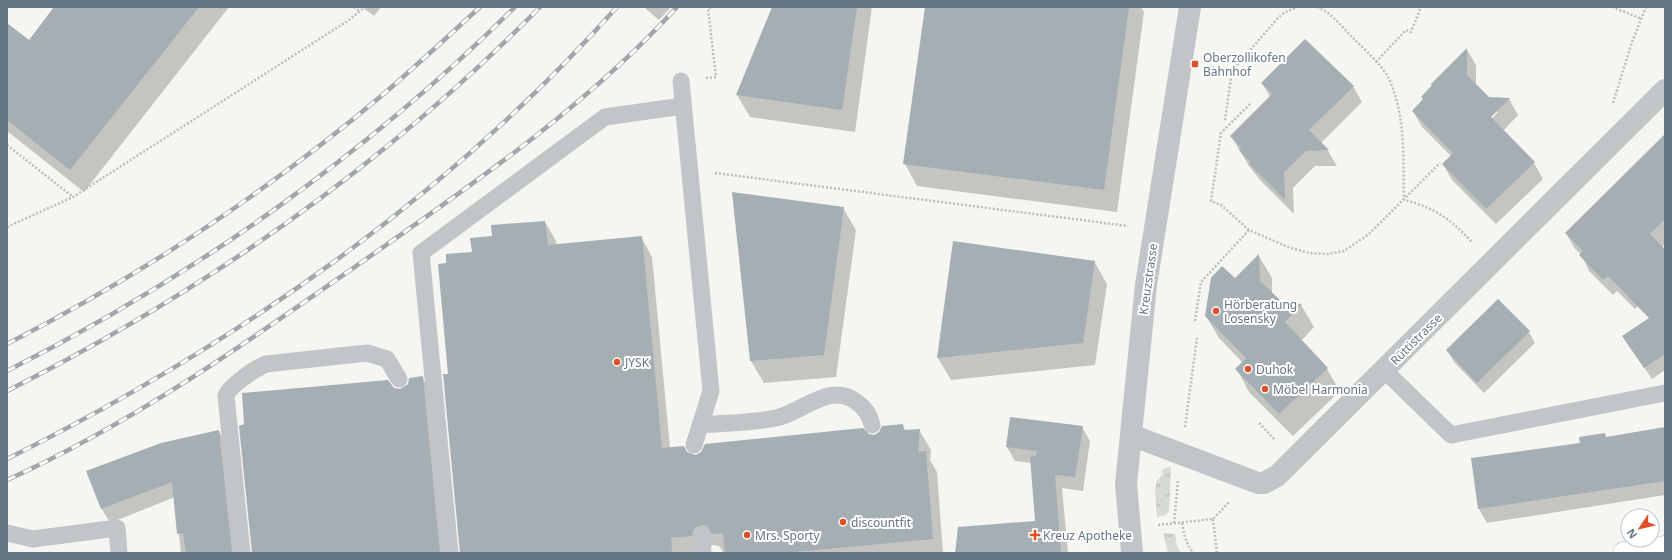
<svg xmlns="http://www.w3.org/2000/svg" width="1672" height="560" font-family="'Noto Sans',sans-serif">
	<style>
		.grass { fill: url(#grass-tufts) }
		.shadow { fill: #0003; fill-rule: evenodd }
		.building { fill: #a5aeb3 }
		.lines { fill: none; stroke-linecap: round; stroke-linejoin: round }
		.primary-casing { stroke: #b4b8bc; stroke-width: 23 }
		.path { stroke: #bbbdbf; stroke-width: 2.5; stroke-dasharray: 2 2; stroke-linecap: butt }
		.lane { stroke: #c1c5c8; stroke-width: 17 }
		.street { stroke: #c1c5c8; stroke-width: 22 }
		.primary { stroke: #fff; stroke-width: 22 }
		.rail-casing { stroke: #a0a6ab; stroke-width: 4.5 }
		.rail { stroke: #fff; stroke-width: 3; stroke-dasharray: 9; stroke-linecap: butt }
		.poi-dot { fill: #e05027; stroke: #fff; stroke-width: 1.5 }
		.labels { text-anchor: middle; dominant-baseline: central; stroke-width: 4; stroke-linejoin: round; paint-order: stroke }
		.poi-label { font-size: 12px; fill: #657582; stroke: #fff; text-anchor: start }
		.street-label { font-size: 12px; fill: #657582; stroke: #fff }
	</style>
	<defs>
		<pattern id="grass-tufts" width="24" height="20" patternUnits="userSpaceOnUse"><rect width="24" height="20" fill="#d6dcd3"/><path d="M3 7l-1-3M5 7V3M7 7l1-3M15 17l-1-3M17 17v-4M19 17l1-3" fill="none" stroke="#b1b7b1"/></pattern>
	</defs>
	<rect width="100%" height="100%" fill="#f5f5f2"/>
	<g class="grass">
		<polygon points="1171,467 1169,512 1163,516 1157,517 1155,489 1157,481 1163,473 1161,471 1165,468"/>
		<polygon points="1163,533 1175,534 1177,546 1181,553 1168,553"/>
	</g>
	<g class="shadow">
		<polygon points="56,7 229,7 84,192 7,131 7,24 29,41"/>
		<polygon points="362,7 381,7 374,16"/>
		<polygon points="644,7 671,7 659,20"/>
		<polygon points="773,7 872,7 855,132 750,117 737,95"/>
		<polygon points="926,7 1141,7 1144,12 1117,212 917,186 905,164"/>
		<path d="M1467 50 1476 65V85L1488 98 1509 99 1518 115 1503 131 1534 163 1543 179 1496 224 1452 180 1443 164 1451 156 1422 127 1413 111 1424 100 1433 84ZM1496 111 1498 112 1488 122 1487 120Z"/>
		<polygon points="1262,83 1353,86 1362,102 1321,143 1328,151 1337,166 1315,166 1293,188 1294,214 1260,180 1249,166 1231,136 1270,97"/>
		<polygon points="1665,152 1665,244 1662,247 1665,251 1665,279 1635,309 1617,291 1613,295 1589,271 1581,254 1575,249 1566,233"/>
		<polygon points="843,208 856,230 836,377 764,383 751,361"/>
		<polygon points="545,222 556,241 557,245 641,237 652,257 670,448 696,456 874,436 902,425 906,431 919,430 931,450 930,460 937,472 943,553 724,553 719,546 713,545 704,550 704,553 461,553 450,375 447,263 473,253 493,237"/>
		<polygon points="954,242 1094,261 1107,284 1095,365 951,380 938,358"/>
		<polygon points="1259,256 1272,278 1272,294 1281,303 1301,305 1314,327 1301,341 1327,369 1340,391 1293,436 1249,392 1237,369 1243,363 1219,338 1206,316 1235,280"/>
		<polygon points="1665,308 1665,370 1652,379 1630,347"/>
		<polygon points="1529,332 1535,343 1484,393 1454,362 1447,350"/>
		<polygon points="422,377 434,397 449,553 253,553 393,388 400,390"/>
		<polygon points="1082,427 1090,441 1083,491 1062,488 1068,553 956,553 1036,522 1032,463 1015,461 1007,447"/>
		<polygon points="1665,428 1665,495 1487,523 1479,509 1581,444 1606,438"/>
		<polygon points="219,431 227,445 238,553 181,553 175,497 110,523 102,509 88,472"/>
	</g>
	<g class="building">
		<polygon points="54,7 199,7 70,170 7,120 7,23 29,40"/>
		<polygon points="772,7 857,7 842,110 736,95"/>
		<polygon points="925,7 1129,7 1104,190 903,164"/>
		<polygon points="1305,39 1354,86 1309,130 1329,150 1306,151 1284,172 1285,200 1249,164 1251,163 1239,150 1241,148 1230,136 1272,94 1261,83"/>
		<polygon points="1467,48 1467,75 1489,97 1510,98 1491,117 1535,162 1486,209 1442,164 1453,153 1412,111 1423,99 1421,97 1432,85 1431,84"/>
		<polygon points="1665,134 1665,219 1650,234 1665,249 1665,354 1644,368 1622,336 1649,318 1608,276 1603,280 1579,255 1583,251 1565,233"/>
		<polygon points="732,192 844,207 824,355 750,361"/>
		<polygon points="545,221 548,245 642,236 662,448 684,446 687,452 696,455 701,452 705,444 863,428 869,434 874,435 879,432 882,426 903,424 904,430 920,429 918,452 926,451 933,539 784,553 725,553 723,533 712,534 707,526 702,525 696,527 693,531 692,536 671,538 672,553 460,553 443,374 448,374 438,264 446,263 446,254 472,252 470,238 492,236 491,225"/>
		<polygon points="953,241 1095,261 1083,343 937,358"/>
		<polygon points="1259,254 1260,281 1282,302 1302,304 1285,322 1328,368 1279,414 1235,369 1246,358 1205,316 1211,278 1222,266 1235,278"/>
		<polygon points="1498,299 1530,331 1477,383 1446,350"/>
		<polygon points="423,376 440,553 252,553 239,426 244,424 242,393 388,380 394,388 400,389 408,384 409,378"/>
		<polygon points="1010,417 1083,426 1075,477 1055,475 1061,553 955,553 958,527 1035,521 1030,457 1036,456 1037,451 1006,447"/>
		<polygon points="1665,427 1665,481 1478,509 1471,458 1580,443 1579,437 1605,433 1606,437"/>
		<polygon points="219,430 232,553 186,553 183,533 177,534 172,482 101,509 86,471 161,443"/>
	</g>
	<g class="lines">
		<defs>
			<polyline id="primary" points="1624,553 1665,547"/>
		</defs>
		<use href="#primary" class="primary-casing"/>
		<g class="path">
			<polyline points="354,7 359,11"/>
			<path d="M1317 7C1331 12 1342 27 1352 37 1365 50 1382 64 1390 81 1406 118 1403 161 1404 200 1436 208 1450 219 1473 243"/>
			<polyline points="1612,7 1642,19"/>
			<polyline points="1376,62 1406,30 1411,32 1421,7"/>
			<polyline points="1208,67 1232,71 1225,120"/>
			<polyline points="1232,71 1277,19 1284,13 1297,7"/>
			<polyline points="706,78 716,77 708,9 711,7"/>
			<polyline points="1613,103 1632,42 1646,7"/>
			<polyline points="1250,104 1221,133 1211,201 1221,205 1249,230 1288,247 1309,253 1328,254 1344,251 1369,234 1440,163"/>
			<polyline points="7,145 73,197"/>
			<polyline points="715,173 1128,226"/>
			<polyline points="7,227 73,197 349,20 365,7"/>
			<polyline points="1195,321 1201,282 1249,230"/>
			<polyline points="1259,423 1275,440"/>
			<polyline points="1185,427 1197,338"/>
			<polyline points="1213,519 1217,553"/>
			<polyline points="1174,523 1178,481"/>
			<path d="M1182 523C1184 534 1186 545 1194 553"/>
			<polyline points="1158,525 1213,519 1230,501"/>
		</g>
		<g class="lane">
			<polyline points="681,81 711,391 694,445"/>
			<polyline points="1384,370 1451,435 1665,393"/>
			<path d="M700 425C725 423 751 423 776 418 802 413 831 380 858 403 866 409 870 415 872 425"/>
			<polyline points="7,533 33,539 117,528 119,553"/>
			<polyline points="702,535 703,553"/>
			<path d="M242 553 226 396C229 386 256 368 266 364L367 353 387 359 399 379"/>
			<polyline points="450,553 421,253 605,117 683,106"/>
		</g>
		<g class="street">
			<polyline points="1131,435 1258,483 1264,483 1277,476 1665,90"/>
			<polyline points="1132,553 1126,484 1146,285 1190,7"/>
		</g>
		<use href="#primary" class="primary"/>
		<defs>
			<g id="rail">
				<path d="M7 344C142 275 270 190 386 92 418 64 449 36 480 7"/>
				<path d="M7 371C193 277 367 154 515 7"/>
				<path d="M7 391C203 292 386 164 540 7"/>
				<path d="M7 459C234 346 448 197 617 7"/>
				<path d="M7 480C133 423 246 343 359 264 470 186 585 108 677 7"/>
			</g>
		</defs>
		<use href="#rail" class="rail-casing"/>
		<use href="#rail" class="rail"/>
	</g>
	<g class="poi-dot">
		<rect x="1191" y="60" width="8" height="8" rx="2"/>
		<circle cx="1216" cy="311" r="4"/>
		<circle cx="617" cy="362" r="4"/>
		<circle cx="1248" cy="369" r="4"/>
		<circle cx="1265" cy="389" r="4"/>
		<circle cx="843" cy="522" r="4"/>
		<circle cx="747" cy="535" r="4"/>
		<path d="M1033 529h4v4h4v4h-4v4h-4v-4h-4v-4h4z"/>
	</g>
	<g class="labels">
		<g class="poi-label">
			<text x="1203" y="57">Oberzollikofen<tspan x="1203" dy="14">Bahnhof</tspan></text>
			<text x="1224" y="304">Hörberatung<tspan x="1224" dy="14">Losensky</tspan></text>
			<text x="625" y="362">JYSK</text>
			<text x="1256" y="369">Duhok</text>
			<text x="1273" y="389">Möbel Harmonia</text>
			<text x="851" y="522">discountfit</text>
			<text x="755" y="535">Mrs. Sporty</text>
			<text x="1043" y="535">Kreuz Apotheke</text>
		</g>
		<g class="street-label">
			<text transform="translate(1148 279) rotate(-82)">Kreuzstrasse</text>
			<text transform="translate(1416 339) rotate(-45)">Rüttistrasse</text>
		</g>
	</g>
	<rect width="1672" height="560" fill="none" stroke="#657582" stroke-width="16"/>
	<g transform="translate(1640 528) rotate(235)"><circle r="19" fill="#ffffff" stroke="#c1c8cd"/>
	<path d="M0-3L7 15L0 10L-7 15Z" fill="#e05027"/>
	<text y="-6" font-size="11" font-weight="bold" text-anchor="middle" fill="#657582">N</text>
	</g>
</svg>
